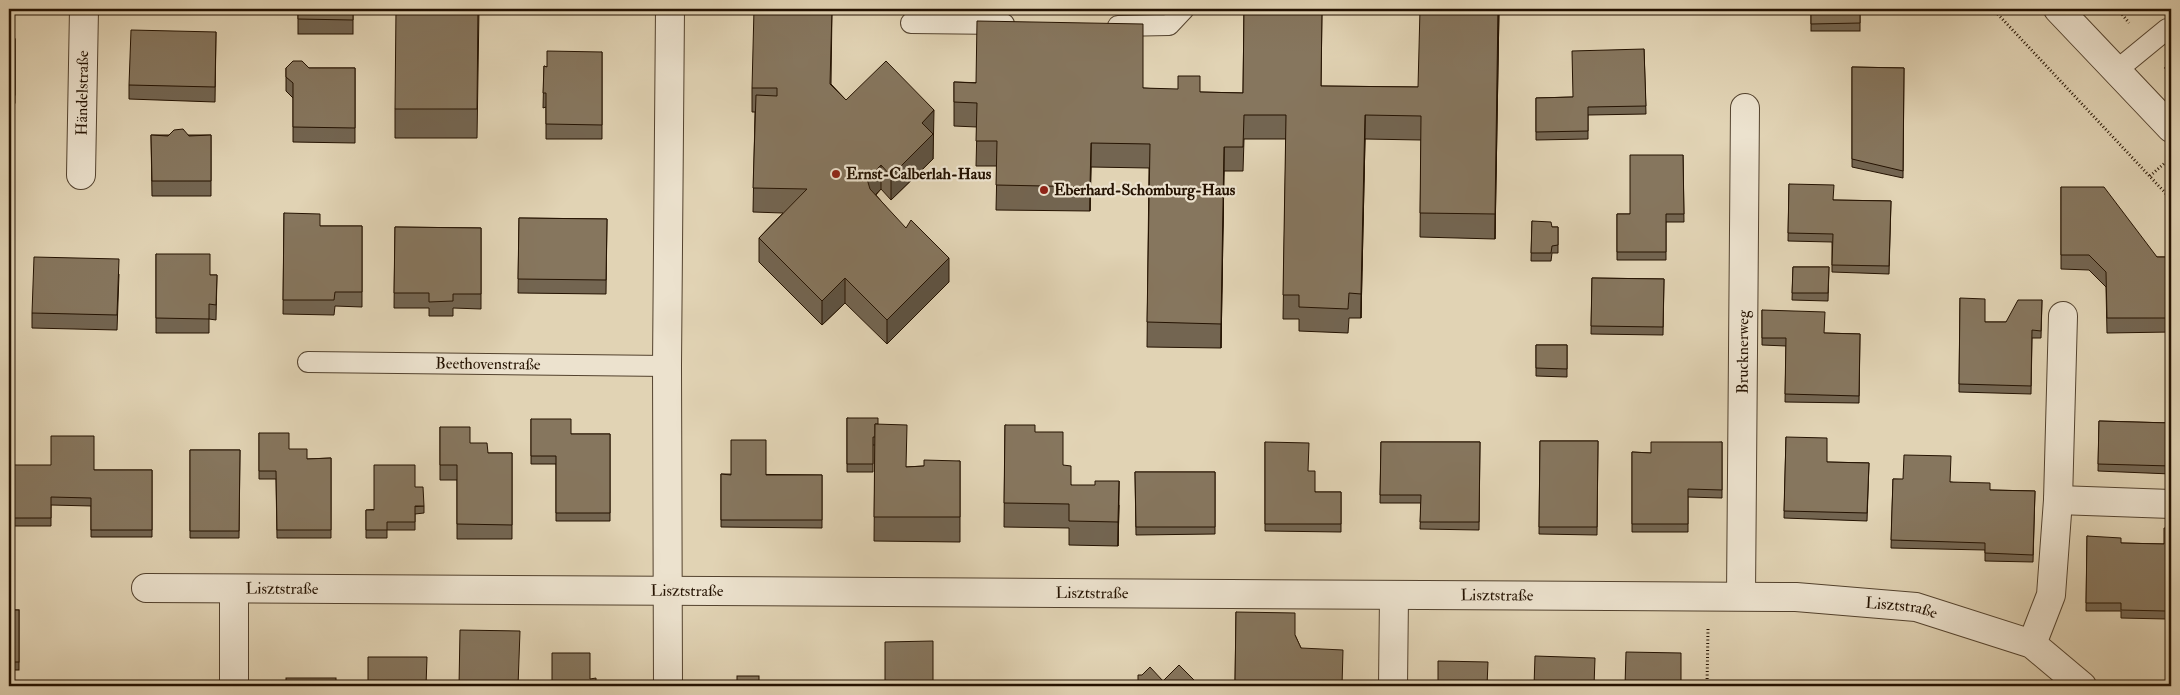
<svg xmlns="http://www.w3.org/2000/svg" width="2180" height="695" font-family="'IM FELL Double Pica',serif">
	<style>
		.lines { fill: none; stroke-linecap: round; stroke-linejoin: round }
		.service-casing { stroke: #53422e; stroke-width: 22 }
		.minor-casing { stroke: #53422e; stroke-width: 30 }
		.tertiary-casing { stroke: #53422e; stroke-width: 30 }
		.path { stroke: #241201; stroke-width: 3; stroke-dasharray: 1 2.5; stroke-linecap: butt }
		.service { stroke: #ece2ce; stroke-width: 20 }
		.minor { stroke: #ece2ce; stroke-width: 28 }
		.tertiary { stroke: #ece2ce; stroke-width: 28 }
		.wall { fill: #736551; stroke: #241201 }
		.shaded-wall { fill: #5e5342; stroke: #241201 }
		.building { fill: #86765e; stroke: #241201 }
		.poi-dot { fill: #8f2418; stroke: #ece2ce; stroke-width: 2 }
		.labels { text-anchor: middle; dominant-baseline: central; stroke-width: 4.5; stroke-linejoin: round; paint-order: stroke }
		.street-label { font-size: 16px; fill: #241201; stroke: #ece2ce }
		.poi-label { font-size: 16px; font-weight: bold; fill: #241201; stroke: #ece2ce; text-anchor: start }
	</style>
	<rect width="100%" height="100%" fill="#e1d3b4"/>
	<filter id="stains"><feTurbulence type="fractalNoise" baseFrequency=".004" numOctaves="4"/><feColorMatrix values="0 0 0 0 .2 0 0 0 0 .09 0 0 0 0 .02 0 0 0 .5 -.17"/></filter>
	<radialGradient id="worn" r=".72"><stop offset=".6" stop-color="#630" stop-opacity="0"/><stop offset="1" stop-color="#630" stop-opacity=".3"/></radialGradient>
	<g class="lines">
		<defs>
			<g id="service">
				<polyline points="911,23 1004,24"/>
				<polyline points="1118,26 1169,25 1184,9"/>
				<polyline points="2117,70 2167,29"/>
				<path id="s1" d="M308 362 667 366"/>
			</g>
			<g id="minor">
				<path id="s2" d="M81 175 84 9"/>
				<polyline points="2058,500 2171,504"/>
				<path id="s3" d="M146 588 1796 597 1916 607 2032 644 2082 686"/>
				<polyline points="234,589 234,686"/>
				<path id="s4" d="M1741 596 1745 108"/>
				<polyline points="2032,644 2051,595 2058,500 2063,316"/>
				<polyline points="668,686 667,366 670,9"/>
				<polyline points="1393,686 1394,596"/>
			</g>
			<polyline id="tertiary" points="2058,9 2171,128"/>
		</defs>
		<use href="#service" class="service-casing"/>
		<use href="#minor" class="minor-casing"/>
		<use href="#tertiary" class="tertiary-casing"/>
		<g class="path">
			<polyline points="1993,9 2171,199"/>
			<polyline points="2118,9 2129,23"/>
			<polyline points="2165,67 2171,74"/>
			<polyline points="2150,176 2167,161"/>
			<polyline points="1707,686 1708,629"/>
		</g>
		<use href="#service" class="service"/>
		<use href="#minor" class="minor"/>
		<use href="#tertiary" class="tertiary"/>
	</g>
	<g class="wall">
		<rect x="298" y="9" width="55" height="25"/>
		<polygon points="479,9 477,138 395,138 395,109"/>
		<polygon points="832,9 831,84 846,100 934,135 933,136 933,159 891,200 881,189 876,195 949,282 887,344 845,303 822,325 759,262 759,238 783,213 753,212 755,112 752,112 752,88"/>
		<polygon points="1244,9 1322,9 1321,86 1418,87 1499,9 1495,239 1420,237 1421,140 1365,139 1361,318 1349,318 1348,333 1299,331 1299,319 1283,319 1286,139 1244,139 1243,171 1224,171 1221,348 1147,347 1149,168 1091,167 1090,211 996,210 997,166 976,166 977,127 954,126 954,82 1143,88 1200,92 1243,93"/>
		<rect x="1811" y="9" width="49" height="22"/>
		<polygon points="216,32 215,102 129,99 129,85"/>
		<rect x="9" y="39" width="6" height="64"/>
		<polygon points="1644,49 1646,114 1588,115 1588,139 1536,140 1536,98 1573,97"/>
		<polygon points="602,52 602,139 546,139 546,107 543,108 544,66 547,67"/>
		<polygon points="1852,67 1904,68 1903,178 1852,167"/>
		<polygon points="286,68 355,68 355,143 293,142 293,98 286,91"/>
		<polygon points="151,135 211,135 211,196 152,196"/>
		<polygon points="1683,155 1684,222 1666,222 1666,260 1617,260 1617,214 1630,214"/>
		<polygon points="1789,184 1834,200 1891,201 1889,274 1832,272 1832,242 1788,241"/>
		<polygon points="2061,187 2157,257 2171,257 2171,332 2107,333 2106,287 2089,270 2061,269"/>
		<polygon points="284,213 320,226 362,226 362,307 335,306 334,315 283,314"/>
		<polygon points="519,218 607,219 606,294 518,293"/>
		<polygon points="1532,221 1552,227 1558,227 1558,253 1552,253 1551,261 1531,261"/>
		<polygon points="395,227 481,228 481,309 453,308 453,316 429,316 429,308 394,308"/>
		<polygon points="156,254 210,275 217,275 216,320 209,319 209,333 156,333"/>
		<polygon points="1793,267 1829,267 1828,301 1792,300"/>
		<polygon points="119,274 117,330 32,328 32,313"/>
		<polygon points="1592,278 1664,279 1663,335 1591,334"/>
		<polygon points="1960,298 1985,322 2006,322 2042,300 2041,338 2032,338 2031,394 1959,392"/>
		<polygon points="1762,310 1824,333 1860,334 1859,403 1785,402 1786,346 1762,345"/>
		<polygon points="1536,345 1567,345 1567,377 1536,376"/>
		<polygon points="847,418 878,424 906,467 924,466 960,461 960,542 874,541 875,445 873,445 873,472 847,472"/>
		<polygon points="531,419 571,434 610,434 610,521 556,521 556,464 531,464"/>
		<polygon points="2099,421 2171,423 2171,474 2098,471"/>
		<polygon points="1005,425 1035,432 1063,465 1071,485 1119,505 1118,546 1069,545 1069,528 1004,527"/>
		<polygon points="440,427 488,453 512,453 512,539 457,539 457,480 440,480"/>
		<polygon points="259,433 307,459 331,458 331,538 277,538 276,479 259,479"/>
		<polygon points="1786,437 1827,462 1869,463 1867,521 1784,518"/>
		<polygon points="1540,441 1598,441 1597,535 1539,534"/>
		<polygon points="1265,442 1308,471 1315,492 1341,492 1341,532 1265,531"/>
		<polygon points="1381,442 1480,442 1479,530 1420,529 1421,503 1380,503"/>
		<polygon points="1722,442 1722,498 1688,497 1688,532 1632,532 1632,452 1651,453"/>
		<polygon points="190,450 240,450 239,538 190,538"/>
		<polygon points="9,465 94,470 152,470 152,537 91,537 91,506 51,505 51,526 9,526"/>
		<polygon points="1135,472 1215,472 1215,534 1136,535"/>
		<polygon points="721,474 822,475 822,528 721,527"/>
		<polygon points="1893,479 1951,482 1990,490 2035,491 2033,562 1985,561 1985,550 1891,548"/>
		<polygon points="424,506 424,513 415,514 415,530 387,530 387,538 366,538 366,510"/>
		<polygon points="2171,528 2171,592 2166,592 2166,619 2121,618 2121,611 2086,611 2087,536 2121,543 2164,544"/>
		<rect x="9" y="610" width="10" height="60"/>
		<polygon points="1236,612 1295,635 1301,648 1342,686 1235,686"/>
	</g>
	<g class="shaded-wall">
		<polygon points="1498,9 1499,9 1495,239 1495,214"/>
		<polygon points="934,110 933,159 891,200 891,176 922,123"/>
		<polygon points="1365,115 1365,139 1361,318 1361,294"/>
		<polygon points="1091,143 1091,167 1090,211 1090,187"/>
		<polygon points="1224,147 1224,171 1221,348 1221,324"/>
		<polygon points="881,165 881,189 867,203 867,179"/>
		<polygon points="949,258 949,282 887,344 887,320"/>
		<polygon points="845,278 845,303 822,325 822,301"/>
		<polygon points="1119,481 1119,505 1118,546 1118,522"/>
	</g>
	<g class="building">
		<polygon points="298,9 353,9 353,20 298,19"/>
		<polygon points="396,9 478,9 477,109 395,109"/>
		<polygon points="754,9 832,9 830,84 846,100 886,61 934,110 922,123 933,134 891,176 881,165 867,179 870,189 906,228 911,220 949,258 887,320 845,278 822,301 759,238 807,189 753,188 756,95 777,96 777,88 752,88"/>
		<polygon points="1244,9 1322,9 1321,86 1418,87 1420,9 1498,9 1495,214 1420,213 1421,116 1365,115 1361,294 1349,293 1348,309 1299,307 1299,295 1283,295 1286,115 1244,115 1243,147 1224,147 1221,324 1147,322 1150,144 1091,143 1090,187 996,185 997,141 976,141 977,103 954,102 954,82 976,83 977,21 1143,24 1143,88 1178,89 1178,76 1200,76 1200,92 1243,93"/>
		<polygon points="1811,9 1860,9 1860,23 1811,24"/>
		<polygon points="131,30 216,32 215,87 129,85"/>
		<rect x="9" y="39" width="6" height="56"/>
		<polygon points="1644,49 1646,106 1588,107 1588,131 1536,132 1536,98 1573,97 1572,51"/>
		<polygon points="547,51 602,52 602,125 546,124 546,93 543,93 544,66 547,67"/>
		<polygon points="293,61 302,61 309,68 355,68 355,128 293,127 293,83 286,77 286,68"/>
		<polygon points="1852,67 1904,68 1903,171 1852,159"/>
		<polygon points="183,129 189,136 211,135 211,181 152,181 151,135 168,136 174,130"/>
		<polygon points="1630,155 1683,155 1684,214 1666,214 1666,252 1617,252 1617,214 1630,214"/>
		<polygon points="1789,184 1834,185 1833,200 1891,201 1889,266 1832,265 1833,234 1788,233"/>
		<polygon points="2061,187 2104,187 2157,257 2171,257 2171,318 2107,318 2106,272 2089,255 2061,255"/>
		<polygon points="284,213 320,214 320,226 362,226 362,292 335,292 334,300 283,300"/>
		<polygon points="519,218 607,219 606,280 518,279"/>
		<polygon points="1532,221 1551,222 1552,227 1558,227 1558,245 1552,246 1551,253 1531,253"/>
		<polygon points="395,227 481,228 481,294 453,294 453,301 429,302 429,293 394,293"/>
		<polygon points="156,254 210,254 210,275 217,275 216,305 209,304 209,319 156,318"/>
		<polygon points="34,257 119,259 117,315 32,313"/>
		<polygon points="1793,267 1829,267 1828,293 1792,293"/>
		<polygon points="1592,278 1664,279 1663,327 1591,326"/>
		<polygon points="1960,298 1985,299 1985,322 2006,322 2018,300 2042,300 2041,331 2032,330 2031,386 1959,384"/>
		<polygon points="1762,310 1825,312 1824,333 1860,334 1859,396 1785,394 1786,338 1762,338"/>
		<polygon points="1536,345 1567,345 1567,369 1536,368"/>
		<polygon points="847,418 878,418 878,424 875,424 875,437 873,437 873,464 847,464"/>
		<polygon points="531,419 571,419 571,434 610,434 610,513 556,513 556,456 531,456"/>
		<polygon points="2099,421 2171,423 2171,466 2098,464"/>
		<polygon points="875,424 907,425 906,467 924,466 924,460 960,461 960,517 874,517"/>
		<polygon points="1005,425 1035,425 1035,432 1063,432 1063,465 1071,466 1071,485 1095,485 1095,481 1119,481 1118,522 1069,521 1069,504 1004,503"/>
		<polygon points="440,427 470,427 470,443 487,443 488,453 512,453 512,525 457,524 457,465 440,465"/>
		<polygon points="259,433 289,433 289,449 307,449 307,459 331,458 331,530 277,530 276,471 259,471"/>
		<polygon points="51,436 94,436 94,470 152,470 152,530 91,530 91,498 51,497 51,518 9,518 9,465 51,465"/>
		<polygon points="1786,437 1827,438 1827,462 1869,463 1867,513 1784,511"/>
		<polygon points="731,440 766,440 766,475 822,475 822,520 721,520 721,474 731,475"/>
		<polygon points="1540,441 1598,441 1597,527 1539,527"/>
		<polygon points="1265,442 1309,443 1308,471 1315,471 1315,492 1341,492 1341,524 1265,524"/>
		<polygon points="1381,442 1480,442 1479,522 1420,522 1421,495 1380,495"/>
		<polygon points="1651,442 1722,442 1722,490 1688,489 1688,524 1632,524 1632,452 1651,453"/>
		<polygon points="190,450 240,450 239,531 190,531"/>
		<polygon points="1904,455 1951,456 1950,482 1990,483 1990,490 2035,491 2033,555 1985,553 1985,543 1891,540 1893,479 1903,479"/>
		<polygon points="374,465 415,465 415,487 423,487 424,506 415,506 415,522 387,522 387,530 366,530 366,510 374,510"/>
		<polygon points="1135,472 1215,472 1215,527 1136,527"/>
		<polygon points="2164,528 2171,528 2171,584 2166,584 2166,611 2121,610 2121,603 2086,603 2087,536 2121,538 2121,543 2164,544"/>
		<rect x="9" y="610" width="10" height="52"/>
		<polygon points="1236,612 1295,613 1295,635 1301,648 1343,650 1342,686 1266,686 1267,683 1235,682"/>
		<polygon points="460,630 520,631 518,686 459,686"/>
		<polygon points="933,641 933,686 885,686 885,642"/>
		<polygon points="1626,652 1681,653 1681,686 1625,686"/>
		<polygon points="552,653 590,653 590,679 596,678 596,686 552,686"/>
		<polygon points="1535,656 1595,658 1594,686 1534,686"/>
		<polygon points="368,657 427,657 426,686 368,686"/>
		<polygon points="1438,661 1488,662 1487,686 1438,686"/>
		<polygon points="1179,665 1200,686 1138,686 1138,675 1142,675 1150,667 1163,681"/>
		<rect x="737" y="676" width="22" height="10"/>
		<rect x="286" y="678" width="50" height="8"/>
	</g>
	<g class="poi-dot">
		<circle cx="836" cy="174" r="5"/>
		<circle cx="1044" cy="190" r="5"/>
	</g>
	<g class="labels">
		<g class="street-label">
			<text stroke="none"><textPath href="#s2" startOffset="82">Händelstraße</textPath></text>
			<text stroke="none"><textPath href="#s4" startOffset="244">Brucknerweg</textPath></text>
			<text stroke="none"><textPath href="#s1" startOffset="180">Beethovenstraße</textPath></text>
			<text stroke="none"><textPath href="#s3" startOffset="136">Lisztstraße</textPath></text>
			<text stroke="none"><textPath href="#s3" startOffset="541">Lisztstraße</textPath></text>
			<text stroke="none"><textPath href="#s3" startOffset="946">Lisztstraße</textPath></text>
			<text stroke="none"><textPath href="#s3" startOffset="1351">Lisztstraße</textPath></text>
			<text stroke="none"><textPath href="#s3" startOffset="1756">Lisztstraße</textPath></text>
		</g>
		<g class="poi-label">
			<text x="846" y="174">Ernst-Calberlah-Haus</text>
			<text x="1054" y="190">Eberhard-Schomburg-Haus</text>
		</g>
	</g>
	<rect width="2180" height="695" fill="none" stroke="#e1d3b4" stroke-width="30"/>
	<rect x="10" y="10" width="2160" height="675" fill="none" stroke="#241201" stroke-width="2.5"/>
	<rect x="15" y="15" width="2150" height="665" fill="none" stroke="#241201"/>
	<rect width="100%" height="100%" filter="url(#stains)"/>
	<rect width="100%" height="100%" fill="url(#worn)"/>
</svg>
